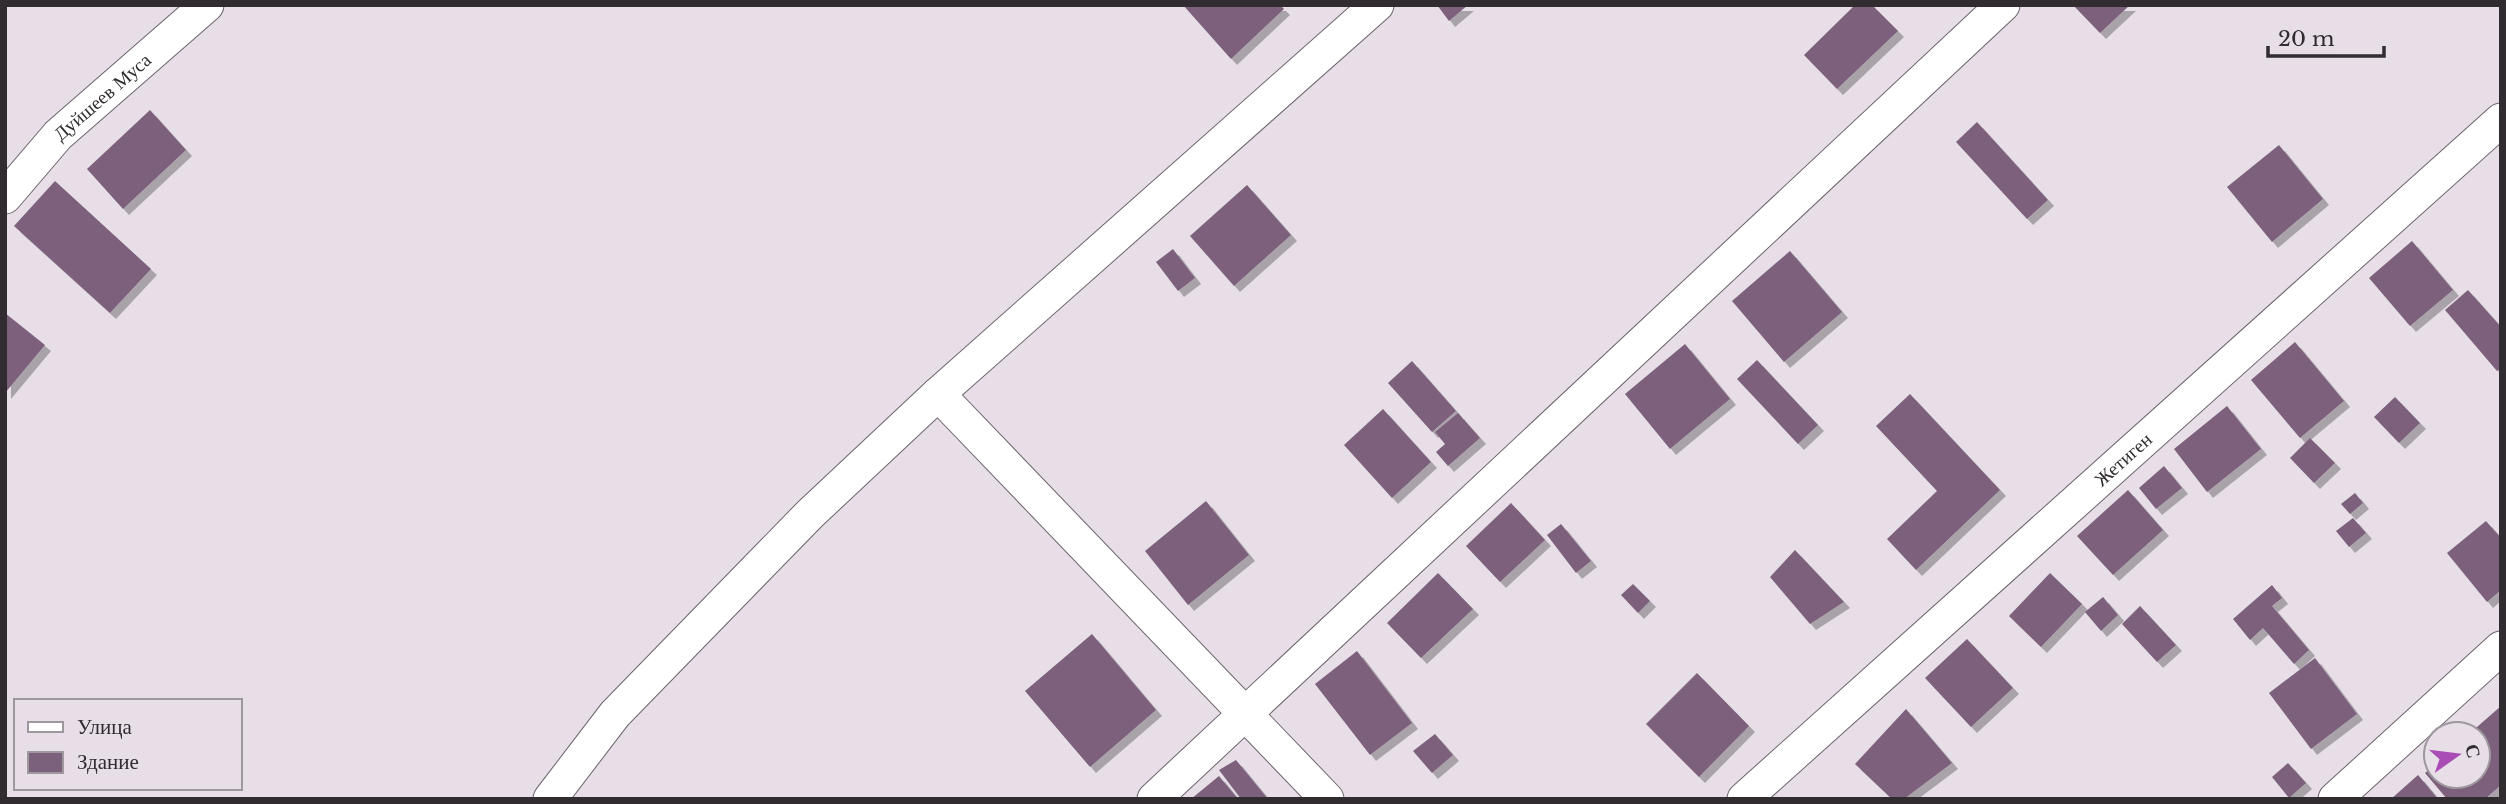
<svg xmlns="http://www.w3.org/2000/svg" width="2506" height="804" font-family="'Libre Baskerville',serif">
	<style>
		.building { fill: #7b617b; filter: url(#shadow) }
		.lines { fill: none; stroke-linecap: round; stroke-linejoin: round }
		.minor-casing { stroke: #6c646b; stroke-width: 35 }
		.minor { stroke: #fff; stroke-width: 33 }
		.labels { text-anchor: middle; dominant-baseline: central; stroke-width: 7; stroke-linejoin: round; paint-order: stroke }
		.street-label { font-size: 19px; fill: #302c30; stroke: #e7dee7 }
	</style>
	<defs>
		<filter id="shadow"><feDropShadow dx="6" dy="6" stdDeviation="0" flood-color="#0004"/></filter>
	</defs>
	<rect width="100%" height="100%" fill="#e7dee7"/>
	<g class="building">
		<polygon points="1183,5 1280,5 1284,9 1231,59"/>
		<polygon points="1437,5 1468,5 1449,21"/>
		<polygon points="1855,5 1872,5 1898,31 1837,89 1804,55"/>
		<polygon points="2073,5 2130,5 2100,33"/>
		<polygon points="150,110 186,150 123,209 87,169"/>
		<polygon points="1977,122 2048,200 2027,219 1956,142"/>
		<polygon points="2279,145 2323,199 2272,242 2227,187"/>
		<polygon points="55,181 151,269 110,313 14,226"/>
		<polygon points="1247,185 1291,235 1234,286 1190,236"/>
		<polygon points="2412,241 2453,290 2410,326 2369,278"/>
		<polygon points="1173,249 1195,278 1178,291 1156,262"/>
		<polygon points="1790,251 1842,312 1784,362 1732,301"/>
		<polygon points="2468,290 2501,327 2501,368 2497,371 2445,310"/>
		<polygon points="5,313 45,345 5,393"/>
		<polygon points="2295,342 2344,401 2300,438 2251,380"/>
		<polygon points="1685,344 1730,399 1670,449 1625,394"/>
		<polygon points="1757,360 1818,425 1798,444 1737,379"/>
		<polygon points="1412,361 1456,411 1432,432 1388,383"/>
		<polygon points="1910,394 2000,490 1916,570 1887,539 1937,491 1876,426"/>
		<polygon points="2395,397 2420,423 2399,443 2374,417"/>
		<polygon points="2227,406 2261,449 2207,492 2174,449"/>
		<polygon points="1383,409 1431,462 1392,498 1344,445"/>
		<polygon points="1458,413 1480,438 1448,466 1436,452 1445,444 1435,432"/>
		<polygon points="2310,438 2335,463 2314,483 2290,458"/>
		<polygon points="2164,466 2182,488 2156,509 2139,488"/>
		<polygon points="2128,490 2163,530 2113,575 2077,536"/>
		<polygon points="2355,493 2363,503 2350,514 2341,504"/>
		<polygon points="1206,501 1249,555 1188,605 1145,551"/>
		<polygon points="1511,503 1545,540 1500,582 1466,546"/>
		<polygon points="2353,518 2366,533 2349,547 2336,531"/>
		<polygon points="2486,521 2501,538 2501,590 2487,602 2447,553"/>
		<polygon points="1561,524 1591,561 1576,573 1547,535"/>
		<polygon points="1795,550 1844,602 1810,624 1770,577"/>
		<polygon points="1438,573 1473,609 1421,658 1387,623"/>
		<polygon points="2050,573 2082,604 2041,647 2009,616"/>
		<polygon points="1633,584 1650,601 1638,613 1621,595"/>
		<polygon points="2272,585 2282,598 2272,606 2309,650 2294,664 2263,628 2250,640 2233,619"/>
		<polygon points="2103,597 2118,615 2101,631 2085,612"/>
		<polygon points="2140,606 2176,645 2157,662 2122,624"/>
		<polygon points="1092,634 1156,710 1090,767 1025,691"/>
		<polygon points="1967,639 2013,688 1971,727 1925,678"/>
		<polygon points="1357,651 1412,723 1370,755 1315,684"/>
		<polygon points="2315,658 2357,714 2311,749 2269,693"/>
		<polygon points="1697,673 1749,726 1699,777 1646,724"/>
		<polygon points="2501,706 2501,785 2485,799 2447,799 2425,773 2436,764 2436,776 2478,776 2478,734 2469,734"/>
		<polygon points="1906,709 1952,763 1904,799 1892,799 1855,764"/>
		<polygon points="1435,734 1453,755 1432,773 1413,751"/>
		<polygon points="1236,760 1268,799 1241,799 1219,770"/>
		<polygon points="2288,763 2306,783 2289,798 2272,777"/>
		<polygon points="2418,775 2438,799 2391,799"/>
		<polygon points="1219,776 1238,799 1191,799"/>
	</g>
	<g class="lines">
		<defs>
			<g id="minor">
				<path id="s1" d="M5 197 58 135 207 5"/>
				<polyline points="938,394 1327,799"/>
				<polyline points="550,799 615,714 810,514 938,394 1377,5"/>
				<polyline points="1154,799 2003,5"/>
				<path id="s2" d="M1744 799 2501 120"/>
				<polyline points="2335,799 2501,648"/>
			</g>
		</defs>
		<use href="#minor" class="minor-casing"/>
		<use href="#minor" class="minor"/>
	</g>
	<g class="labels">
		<g class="street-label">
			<text stroke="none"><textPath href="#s1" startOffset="140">Дуйшеев Муса</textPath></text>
			<text stroke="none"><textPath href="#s2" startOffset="509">Жетиген</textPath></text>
		</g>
	</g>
	<rect width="2506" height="804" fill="none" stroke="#302c30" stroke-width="14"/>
	<rect x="14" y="699" width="228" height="91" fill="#e7dee7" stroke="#9e979e" stroke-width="2"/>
	<rect x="28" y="722" width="35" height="10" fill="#ffffff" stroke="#9e979e" stroke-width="2"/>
	<text x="77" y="734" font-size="21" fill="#302c30">Улица</text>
	<rect x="28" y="752" width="35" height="21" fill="#7b617b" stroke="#9e979e" stroke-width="2"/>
	<text x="77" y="769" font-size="21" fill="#302c30">Здание</text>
	<g transform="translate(2457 755) rotate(76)"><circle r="33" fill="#e7dee7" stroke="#9e979e" stroke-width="2"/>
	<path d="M0-5L12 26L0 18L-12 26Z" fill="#aa4cb6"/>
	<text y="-10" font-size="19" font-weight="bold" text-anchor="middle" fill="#302c30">С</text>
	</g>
	<path d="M2268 46v10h116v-10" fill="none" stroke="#302c30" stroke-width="3.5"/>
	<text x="2278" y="46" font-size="21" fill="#302c30" stroke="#e7dee7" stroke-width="5" paint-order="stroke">20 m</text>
</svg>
